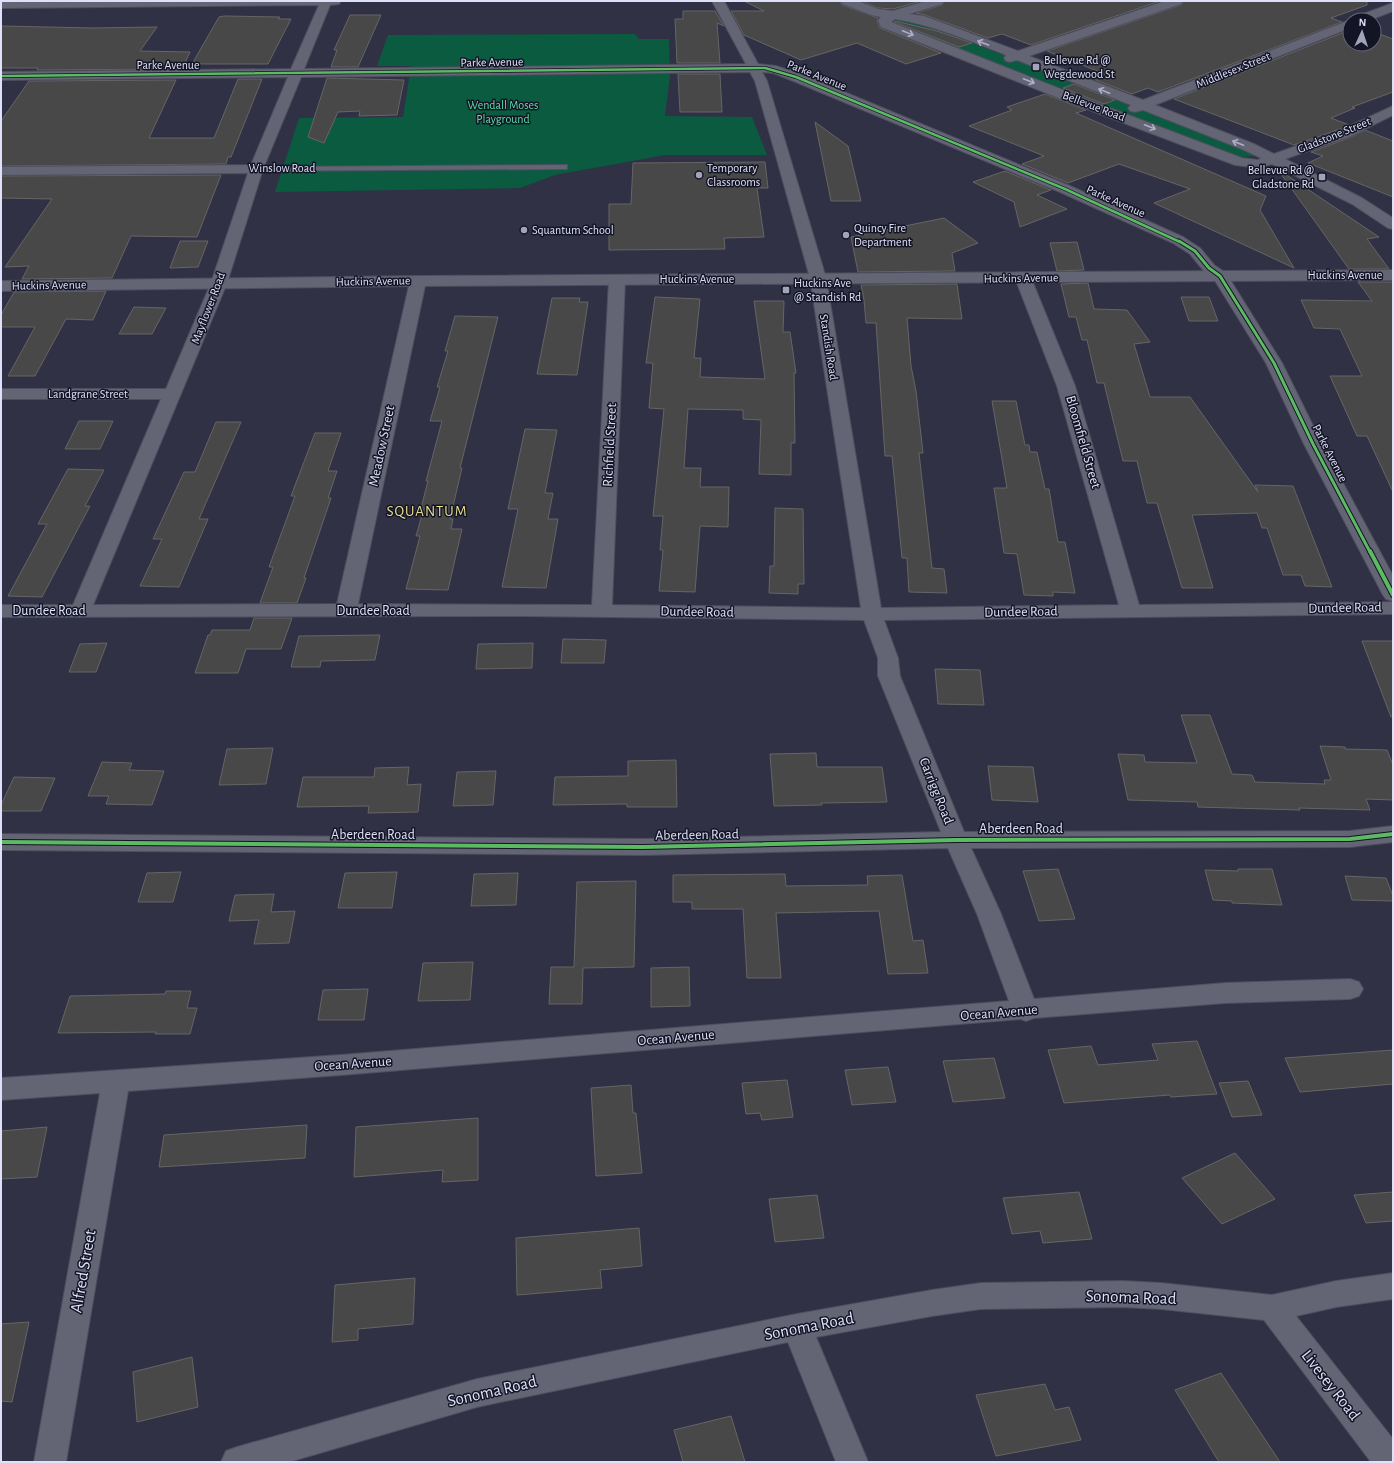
<svg xmlns="http://www.w3.org/2000/svg" width="1394" height="1463" font-family="'Alegreya Sans',sans-serif">
	<style>
		.green { fill: #0a5b40 }
		.building { fill: #494849; stroke: #666565 }
		.lines { fill: none; stroke-linecap: round; stroke-linejoin: round }
		.lane-casing { stroke: #4e4e5f; stroke-width: 2 }
		.street-casing { stroke: #4e4e5f; stroke-width: 2 }
		.secondary-casing { stroke: #4e4e5f; stroke-width: 2 }
		.lane { fill: #636474; fill-rule: evenodd }
		.street { fill: #636474; fill-rule: evenodd }
		.secondary { fill: #636474; fill-rule: evenodd }
		.cycleway-far2-casing { stroke: #131424; stroke-width: 4 }
		.cycleway-far1-casing { stroke: #131424; stroke-width: 5 }
		.cycleway-casing { stroke: #131424; stroke-width: 6 }
		.cycleway-far2 { stroke: #5cba63; stroke-width: 2.5 }
		.cycleway-far1 { stroke: #5cba63; stroke-width: 3 }
		.cycleway { stroke: #5cba63; stroke-width: 4 }
		.oneway { stroke: #adafc4 }
		.poi-dot { fill: #a1a3ba; stroke: #131424; stroke-width: 1.5 }
		.labels { text-anchor: middle; dominant-baseline: central; stroke-width: 3; stroke-linejoin: round; paint-order: stroke }
		.far-poi-label { font-size: 12px; fill: #dee1f9; stroke: #131424; text-anchor: start }
		.far-street-label { font-size: 12px; fill: #dee1f9; stroke: #131424 }
		.far-park-label { font-size: 12px; fill: #5bdfa4; stroke: #131424 }
		.street-label { font-size: 14px; fill: #dee1f9; stroke: #131424 }
		.neighbourhood-label { font-size: 15px; letter-spacing: 1px; fill: #e9de8f; stroke: #131424 }
		.near-street-label { font-size: 17px; fill: #dee1f9; stroke: #131424 }
	</style>
	<rect width="100%" height="100%" fill="#303145"/>
	<g class="green">
		<polygon points="899,19 920,23 1257,153 1257,156 1239,157 904,27 897,23 896,21"/>
		<polygon points="635,34 639,39 669,39 670,76 665,116 752,117 767,155 665,155 555,175 520,188 275,192 299,118 403,117 411,66 377,66 388,35"/>
	</g>
	<g class="building">
		<polygon points="744,1 840,1 842,5 878,18 877,21 880,28 941,53 906,64 857,43 801,60 744,35 731,11 764,11"/>
		<polygon points="862,1 921,1 893,9 878,8"/>
		<polygon points="945,1 1160,1 1031,45 1002,34 988,38 925,15 916,13 942,5"/>
		<polygon points="1184,1 1367,1 1367,5 1331,18 1342,22 1158,92 1148,88 1132,94 1091,78 1105,74 1047,51 1181,5"/>
		<polygon points="683,11 715,11 724,26 717,23 720,63 677,63 675,19 683,19"/>
		<polygon points="350,15 381,15 358,67 331,67 337,50 334,50"/>
		<polygon points="224,16 280,17 278,19 291,19 268,64 192,64 219,17"/>
		<polygon points="895,21 937,31 972,43 959,47 894,22"/>
		<polygon points="1,26 93,28 157,27 140,51 190,52 182,69 37,70 38,68 1,68"/>
		<polygon points="1350,30 1350,44 1374,44 1374,32 1393,39 1393,92 1352,107 1355,108 1331,118 1349,125 1340,129 1294,145 1174,99"/>
		<polygon points="678,74 720,74 722,112 680,112"/>
		<polygon points="327,78 404,80 397,115 359,116 360,111 338,112 324,143 308,137"/>
		<polygon points="238,79 262,79 231,157 228,157 226,164 1,166 1,121 29,81 176,80 149,138 214,138"/>
		<polygon points="1074,84 1115,100 1104,104 1063,88"/>
		<polygon points="1045,94 1086,110 1076,113 1266,196 1260,210 1294,268 1154,203 1190,189 1119,164 1068,183 1022,164 1044,156 969,126 1012,110 1007,107"/>
		<polygon points="815,122 848,146 861,201 831,201"/>
		<polygon points="1365,130 1393,141 1393,197 1308,163 1323,156 1311,152 1351,137"/>
		<polygon points="765,162 768,188 757,188 764,237 724,238 725,249 609,250 609,204 631,204 633,163"/>
		<polygon points="1005,171 1051,190 1037,195 1067,209 1020,227 1014,202 973,182"/>
		<polygon points="1282,172 1379,237 1367,239 1389,269 1349,269 1281,174"/>
		<polygon points="221,175 197,237 131,236 112,278 22,279 29,266 5,267 52,199 1,198 1,176"/>
		<polygon points="944,218 978,243 952,253 955,271 858,272 851,237"/>
		<polygon points="180,241 208,241 198,267 170,268"/>
		<polygon points="1077,242 1084,270 1057,271 1050,243"/>
		<polygon points="1358,282 1393,282 1393,492 1367,436 1357,436 1330,376 1362,376 1340,329 1314,328 1301,300 1372,301"/>
		<polygon points="1088,283 1094,309 1127,310 1150,342 1134,344 1150,397 1190,397 1258,492 1255,485 1293,486 1332,587 1305,586 1301,575 1283,575 1267,528 1262,528 1257,513 1192,515 1213,588 1182,588 1157,503 1147,503 1137,461 1123,461 1104,383 1097,383 1087,340 1082,340 1076,317 1069,317 1061,284"/>
		<polygon points="957,284 962,319 907,318 911,366 916,391 923,453 919,453 932,568 944,569 947,593 909,592 907,558 902,558 892,456 885,456 876,323 866,323 864,300 861,285"/>
		<polygon points="106,291 93,320 66,319 35,376 8,376 35,327 1,327 1,315 14,292"/>
		<polygon points="655,297 700,299 694,358 701,358 700,377 765,379 754,301 784,301 783,332 790,332 796,373 794,373 795,443 791,443 791,475 759,474 761,420 743,419 743,410 688,409 684,468 701,468 700,487 729,487 728,527 700,526 695,592 659,591 663,550 660,550 663,516 653,516 664,409 649,408 653,363 646,363"/>
		<polygon points="1181,297 1209,297 1218,321 1189,321"/>
		<polygon points="552,298 580,298 579,302 588,302 577,375 537,374"/>
		<polygon points="134,307 166,308 152,334 119,334"/>
		<polygon points="455,316 498,317 460,468 462,468 450,519 453,519 451,529 462,529 448,590 406,589 420,536 416,536 424,508 421,508 428,481 426,481 442,421 430,421 440,387 437,387 448,351 445,351"/>
		<polygon points="992,401 1016,401 1025,445 1029,445 1030,452 1037,452 1045,489 1049,489 1058,542 1065,542 1075,593 1053,592 1053,596 1024,595 1017,554 1004,553 994,488 1007,488"/>
		<polygon points="79,421 113,421 100,449 65,449"/>
		<polygon points="216,422 241,422 199,519 208,519 179,587 140,586 162,539 153,539 184,472 195,472"/>
		<polygon points="525,429 557,430 545,493 553,493 548,519 558,519 546,588 502,587 518,509 508,509"/>
		<polygon points="315,433 341,433 328,471 337,471 328,498 331,498 304,578 306,578 297,603 260,603 273,567 269,567 295,496 291,496"/>
		<polygon points="68,469 104,470 85,506 90,506 42,597 8,596 47,524 38,524"/>
		<polygon points="775,508 803,509 804,584 798,584 798,594 769,593 770,566 774,566"/>
		<polygon points="254,618 292,618 281,649 246,649 238,673 195,673 208,635 210,635 212,630 250,630"/>
		<polygon points="380,635 375,660 321,661 320,667 291,667 299,636"/>
		<polygon points="563,639 606,640 604,663 561,663"/>
		<polygon points="1362,641 1393,641 1393,716 1391,717"/>
		<polygon points="107,643 96,672 69,672 80,644"/>
		<polygon points="533,643 532,668 476,669 478,644"/>
		<polygon points="935,669 980,670 984,705 938,704"/>
		<polygon points="1181,715 1210,715 1232,774 1252,775 1255,782 1325,784 1324,780 1331,780 1320,746 1345,747 1345,749 1387,750 1393,765 1393,800 1366,799 1370,810 1299,808 1300,810 1198,807 1197,802 1128,800 1118,754 1144,755 1145,762 1197,763"/>
		<polygon points="273,748 266,784 219,785 227,749"/>
		<polygon points="816,753 817,767 882,767 887,802 821,803 822,805 774,806 770,754"/>
		<polygon points="676,760 677,807 627,807 627,804 553,805 555,777 628,776 628,761"/>
		<polygon points="102,762 132,763 129,770 164,771 152,805 106,804 109,796 88,796"/>
		<polygon points="988,766 1033,767 1038,802 992,800"/>
		<polygon points="409,767 407,785 421,784 418,812 368,813 369,806 297,807 303,777 374,777 375,768"/>
		<polygon points="496,771 493,805 453,806 457,772"/>
		<polygon points="14,777 55,778 41,811 1,811 1,805"/>
		<polygon points="1058,869 1075,919 1039,921 1023,871"/>
		<polygon points="1238,869 1272,869 1282,905 1232,903 1232,901 1213,900 1205,870 1238,871"/>
		<polygon points="181,872 173,902 138,902 147,873"/>
		<polygon points="397,872 392,908 338,908 345,873"/>
		<polygon points="518,873 516,905 471,906 474,874"/>
		<polygon points="785,874 786,886 868,885 867,876 902,875 913,941 923,940 928,973 888,974 879,911 776,913 781,978 747,978 743,909 692,909 692,902 673,902 673,875"/>
		<polygon points="1345,876 1386,878 1393,896 1393,901 1352,900"/>
		<polygon points="636,881 634,967 583,968 582,1004 549,1004 551,967 574,967 577,882"/>
		<polygon points="274,894 271,912 295,911 289,943 254,944 259,920 229,921 235,895"/>
		<polygon points="473,962 470,1000 418,1001 423,963"/>
		<polygon points="689,967 690,1006 651,1007 651,968"/>
		<polygon points="368,989 364,1020 318,1020 323,990"/>
		<polygon points="166,991 191,991 187,1008 197,1008 190,1034 155,1034 156,1032 58,1033 70,996 165,994"/>
		<polygon points="1197,1041 1217,1094 1171,1097 1170,1095 1064,1103 1048,1050 1091,1046 1098,1065 1158,1060 1152,1044"/>
		<polygon points="1393,1050 1393,1084 1300,1092 1285,1058"/>
		<polygon points="994,1058 1005,1098 953,1102 943,1061"/>
		<polygon points="888,1067 896,1102 852,1105 845,1070"/>
		<polygon points="787,1080 793,1117 762,1120 760,1113 746,1114 742,1083"/>
		<polygon points="1248,1081 1262,1115 1232,1117 1219,1083"/>
		<polygon points="631,1085 633,1113 636,1113 642,1173 596,1176 591,1088"/>
		<polygon points="478,1118 478,1180 442,1182 443,1170 354,1177 356,1127"/>
		<polygon points="307,1125 305,1158 159,1167 164,1135"/>
		<polygon points="47,1127 37,1177 1,1179 1,1131"/>
		<polygon points="1235,1153 1275,1199 1222,1224 1182,1178"/>
		<polygon points="1079,1192 1092,1239 1043,1243 1040,1231 1012,1234 1003,1198"/>
		<polygon points="1393,1192 1393,1221 1366,1223 1354,1195"/>
		<polygon points="817,1195 824,1238 775,1242 769,1199"/>
		<polygon points="639,1228 642,1266 600,1270 602,1288 517,1295 516,1238"/>
		<polygon points="415,1278 413,1324 358,1329 358,1340 332,1342 335,1285"/>
		<polygon points="29,1322 12,1402 1,1401 1,1324"/>
		<polygon points="192,1357 198,1407 137,1422 133,1372"/>
		<polygon points="1221,1373 1280,1462 1219,1462 1175,1390"/>
		<polygon points="1045,1384 1055,1410 1069,1407 1081,1440 996,1456 976,1395"/>
		<polygon points="731,1416 745,1462 683,1462 674,1430"/>
	</g>
	<g class="lines">
		<defs>
			<polygon id="lane" points="564,165 567,165 567,169 256,171 252,169 256,167"/>
			<g id="street">
				<path d="M1 1H341L339 4 330 5 304 69 746 64 712 1H724L758 64 776 66 801 74 1070 186 1183 237 1200 248 1214 265 1226 273 1282 363 1322 444 1393 576V601L1386 599 1383 595 1304 444 1266 363 1214 279 1204 271 1190 254 1173 243 1060 192 791 80 773 73 762 72 767 81 826 278 881 608 1119 605 1057 386 1015 278 1017 275 1023 273 1029 275 1031 278 1075 386 1139 605 1393 602V614L884 620 898 658 900 676 964 832 1350 831 1393 826V842L1350 847 971 848 1001 914 1034 999 1225 983 1350 979 1359 982 1363 989 1359 996 1350 999 1225 1003 1034 1018 1026 1021 1021 1019 341 1075 128 1091 66 1462H34L100 1093 1 1100V1078L341 1055 1009 1001 977 914 948 848 643 855 1 850V834L643 839 941 832 878 676V658L864 620 522 616 1 617V605H73L161 399H1V389H166L211 283 248 173 1 175V167L251 165 288 77 1 80V72L291 69 319 5 1 8ZM750 72 755 81 810 278 861 608 612 605 625 280 623 277 617 275 611 277 609 280 592 605 358 604 426 281 424 278 418 276 412 278 410 281 337 604 93 605 227 283 263 169 301 77Z"/>
				<path d="M841 1H858L878 9 893 11 926 1H944L942 4 909 14 924 16 1018 51 1165 1H1183L1181 4 1029 56 1143 100 1350 20V28L1155 105 1254 144 1274 154 1341 130 1393 106V115L1351 136 1285 159 1362 198 1393 218V229L1388 228 1352 204 1272 164 1259 168 1235 165 1071 103 881 27 878 20 881 17 871 15 843 4ZM895 19C933 25 970 41 1006 55L1004 58 1006 61 1010 62 1017 60 1131 105 1128 108 1130 111 1135 112 1143 110 1244 150 1261 158 1258 160 1242 158 1081 97 891 22Z"/>
				<polygon points="1393,3 1393,11 1370,20 1353,20 1355,17"/>
				<polygon points="1393,1273 1393,1299 1336,1307 1296,1316 1393,1439 1393,1462 1371,1462 1264,1320 1161,1309 1123,1307 981,1309 932,1316 816,1337 868,1462 836,1462 788,1342 477,1407 289,1462 221,1462 226,1451 237,1447 477,1379 797,1314 932,1290 981,1283 1123,1281 1161,1283 1272,1295 1336,1281"/>
			</g>
			<polygon id="secondary" points="1393,270 1393,280 418,286 1,291 1,281 418,276"/>
		</defs>
		<use href="#lane" class="lane-casing"/>
		<use href="#street" class="street-casing"/>
		<use href="#secondary" class="secondary-casing"/>
		<use href="#lane" class="lane"/>
		<use href="#street" class="street"/>
		<use href="#secondary" class="secondary"/>
		<defs>
			<polyline id="cycleway-far2" points="1,76 765,68 796,77 1065,189 1180,242"/>
			<polyline id="cycleway-far1" points="1179,241 1195,251 1209,268 1220,276 1274,363 1313,444 1370,552"/>
			<g id="cycleway">
				<polyline points="1370,551 1393,595"/>
				<polyline points="1,842 643,847 956,840 1350,839 1393,834"/>
			</g>
		</defs>
		<use href="#cycleway-far2" class="cycleway-far2-casing"/>
		<use href="#cycleway-far1" class="cycleway-far1-casing"/>
		<use href="#cycleway" class="cycleway-casing"/>
		<use href="#cycleway-far2" class="cycleway-far2"/>
		<use href="#cycleway-far1" class="cycleway-far1"/>
		<use href="#cycleway" class="cycleway"/>
	</g>
	<defs><path id="oneway-shaft" d="M-6 0H5M1.5-3L5.5 0L1.5 3" fill="none" stroke-width="1.6" stroke-linecap="round" stroke-linejoin="round"/></defs>
	<g class="oneway">
		<use href="#oneway-shaft" transform="translate(908 33) rotate(22)"/>
		<use href="#oneway-shaft" transform="translate(983 43) rotate(-160)"/>
		<use href="#oneway-shaft" transform="translate(1029 81) rotate(21)"/>
		<use href="#oneway-shaft" transform="translate(1104 91) rotate(-158)"/>
		<use href="#oneway-shaft" transform="translate(1150 127) rotate(21)"/>
		<use href="#oneway-shaft" transform="translate(1238 143) rotate(-159)"/>
	</g>
	<g class="poi-dot">
		<rect x="1032" y="63" width="8" height="8" rx="2"/>
		<circle cx="699" cy="175" r="4"/>
		<rect x="1318" y="173" width="8" height="8" rx="2"/>
		<circle cx="524" cy="230" r="4"/>
		<circle cx="846" cy="235" r="4"/>
		<rect x="782" y="286" width="8" height="8" rx="2"/>
	</g>
	<g class="labels">
		<g class="far-poi-label">
			<text x="1044" y="60">Bellevue Rd @<tspan x="1044" dy="14">Wegdewood St</tspan></text>
			<text x="707" y="168">Temporary<tspan x="707" dy="14">Classrooms</tspan></text>
			<text x="1314" y="170" text-anchor="end">Bellevue Rd @<tspan x="1314" dy="14">Gladstone Rd</tspan></text>
			<text x="854" y="228">Quincy Fire<tspan x="854" dy="14">Department</tspan></text>
			<text x="532" y="230">Squantum School</text>
			<text x="794" y="283">Huckins Ave<tspan x="794" dy="14">@ Standish Rd</tspan></text>
		</g>
		<g class="far-street-label">
			<text transform="translate(492 62) rotate(-1)">Parke Avenue</text>
			<text x="168" y="65">Parke Avenue</text>
			<text transform="translate(1233 70) rotate(-22)">Middlesex Street</text>
			<text transform="translate(817 75) rotate(22)">Parke Avenue</text>
			<text transform="translate(1094 106) rotate(21)">Bellevue Road</text>
			<text transform="translate(1334 135) rotate(-22)">Gladstone Street</text>
			<text x="282" y="168">Winslow Road</text>
			<text transform="translate(1116 201) rotate(24)">Parke Avenue</text>
			<text x="1345" y="275">Huckins Avenue</text>
			<text transform="translate(1021 278) rotate(-1)">Huckins Avenue</text>
			<text x="697" y="279">Huckins Avenue</text>
			<text transform="translate(373 281) rotate(-1)">Huckins Avenue</text>
			<text transform="translate(49 285) rotate(-1)">Huckins Avenue</text>
			<text transform="translate(208 308) rotate(-69)">Mayflower Road</text>
			<text transform="translate(829 347) rotate(81)">Standish Road</text>
			<text x="88" y="394">Landgrane Street</text>
			<text transform="translate(1330 453) rotate(63)">Parke Avenue</text>
		</g>
		<g class="far-park-label">
			<text x="503" y="105">Wendall Moses<tspan x="503" dy="14">Playground</tspan></text>
		</g>
		<g class="street-label">
			<text transform="translate(1083 442) rotate(74)">Bloomfield Street</text>
			<text transform="translate(610 445) rotate(-87)">Richfield Street</text>
			<text transform="translate(382 446) rotate(-78)">Meadow Street</text>
			<text transform="translate(1345 608) rotate(-1)">Dundee Road</text>
			<text x="49" y="611">Dundee Road</text>
			<text x="373" y="611">Dundee Road</text>
			<text transform="translate(697 612) rotate(1)">Dundee Road</text>
			<text transform="translate(1021 612) rotate(-1)">Dundee Road</text>
			<text transform="translate(936 791) rotate(68)">Carrigg Road</text>
			<text x="1021" y="829">Aberdeen Road</text>
			<text x="373" y="835">Aberdeen Road</text>
			<text transform="translate(697 835) rotate(-1)">Aberdeen Road</text>
			<text transform="translate(999 1013) rotate(-5)">Ocean Avenue</text>
			<text transform="translate(676 1038) rotate(-5)">Ocean Avenue</text>
			<text transform="translate(353 1064) rotate(-4)">Ocean Avenue</text>
		</g>
		<g class="neighbourhood-label">
			<text x="427" y="511">SQUANTUM</text>
		</g>
		<g class="near-street-label">
			<text transform="translate(83 1271) rotate(-80)">Alfred Street</text>
			<text transform="translate(1131 1297) rotate(2)">Sonoma Road</text>
			<text transform="translate(809 1326) rotate(-11)">Sonoma Road</text>
			<text transform="translate(1331 1385) rotate(52)">Livesey Road</text>
			<text transform="translate(492 1391) rotate(-13)">Sonoma Road</text>
		</g>
	</g>
	<rect width="1394" height="1463" fill="none" stroke="#dee1f9" stroke-width="4"/>
	<g transform="translate(1362 32) rotate(3)"><circle r="19" fill="#131424" stroke="#646679"/>
	<path d="M0-3L7 15L0 10L-7 15Z" fill="#a1a3ba"/>
	<text y="-6" font-size="11" font-weight="bold" text-anchor="middle" fill="#dee1f9">N</text>
	</g>
</svg>
